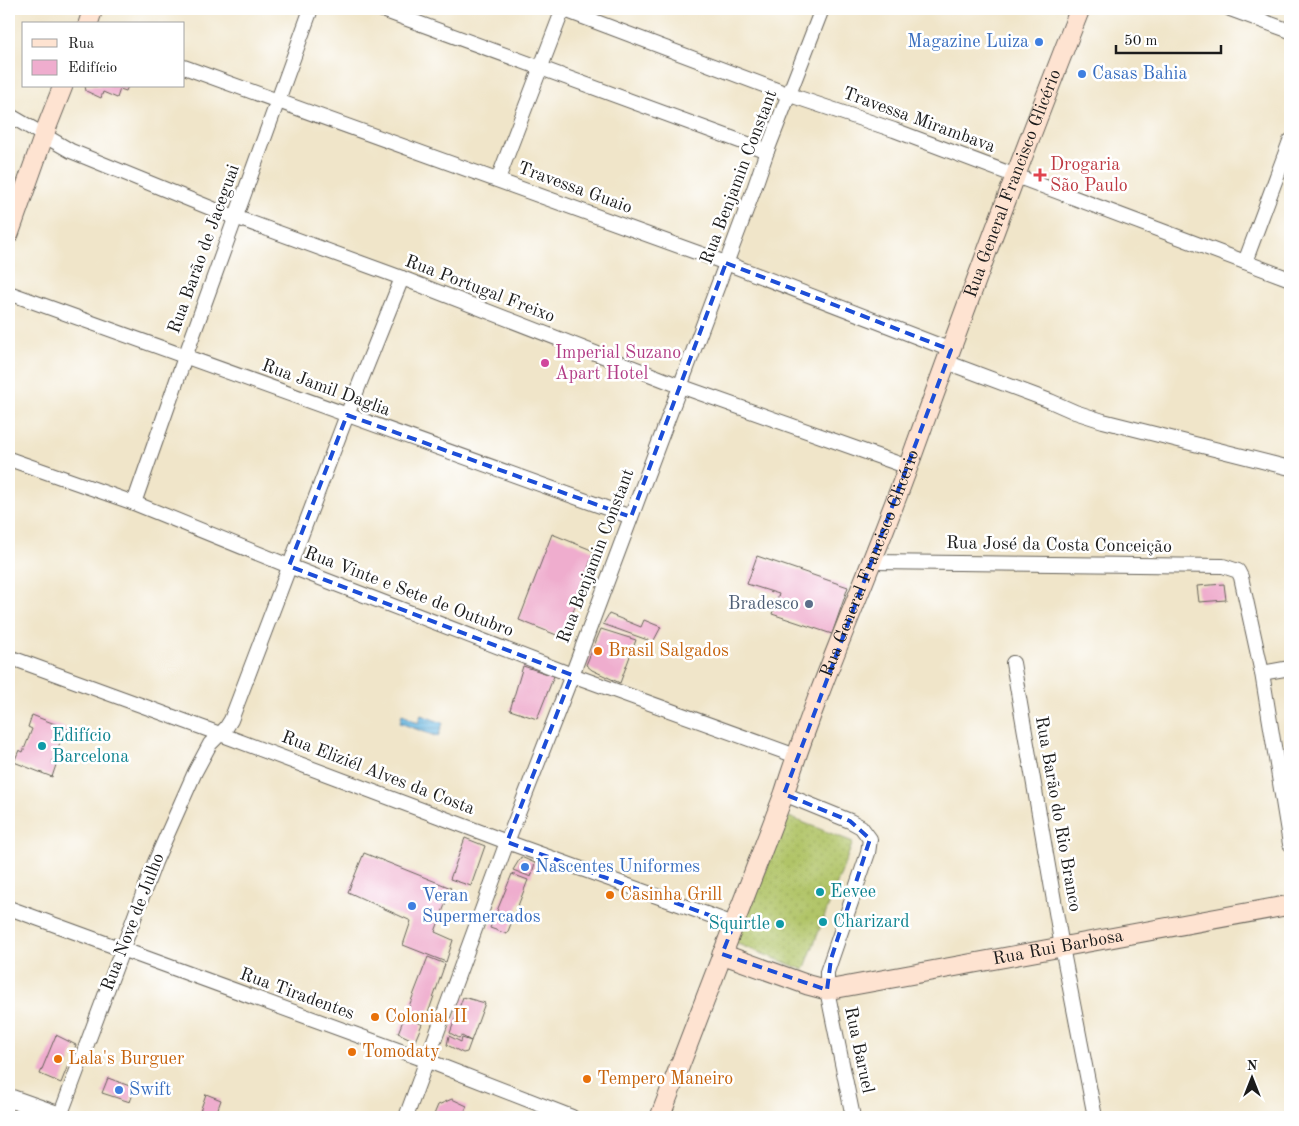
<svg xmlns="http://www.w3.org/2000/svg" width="1299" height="1126" font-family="'Old Standard TT',serif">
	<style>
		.grass { fill: url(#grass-dots); stroke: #667042 }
		.water { fill: url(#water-rules); stroke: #40687e }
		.building { fill: #efadce }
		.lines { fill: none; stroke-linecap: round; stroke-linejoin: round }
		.minor-casing { stroke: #666259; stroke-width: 16 }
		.tertiary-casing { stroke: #666259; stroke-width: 20 }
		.secondary-casing { stroke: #666259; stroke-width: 21 }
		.minor { stroke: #fff; stroke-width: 14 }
		.tertiary { stroke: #fff; stroke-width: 18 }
		.secondary { stroke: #fee3d1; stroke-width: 19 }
		.marked { fill: none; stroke: #1d4ed8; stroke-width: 4; stroke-dasharray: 10 6; stroke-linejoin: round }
		.shop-dot { fill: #3f7fe0; stroke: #fff; stroke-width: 2 }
		.health-dot { fill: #e0444e; stroke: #fff; stroke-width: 2 }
		.hotel-dot { fill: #d1479c; stroke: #fff; stroke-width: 2 }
		.service-dot { fill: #5c6f8a; stroke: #fff; stroke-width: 2 }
		.food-dot { fill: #e8710a; stroke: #fff; stroke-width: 2 }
		.culture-dot { fill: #0f9aa8; stroke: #fff; stroke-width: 2 }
		.labels { text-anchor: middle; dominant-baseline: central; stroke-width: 5; stroke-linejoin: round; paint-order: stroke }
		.shop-label { font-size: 18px; fill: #366cbe; stroke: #fff; text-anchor: start }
		.street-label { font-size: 18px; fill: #1c1c1c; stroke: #fff }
		.health-label { font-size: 18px; fill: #be3a42; stroke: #fff; text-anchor: start }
		.hotel-label { font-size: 18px; fill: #b23c85; stroke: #fff; text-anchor: start }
		.service-label { font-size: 18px; fill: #4e5e75; stroke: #fff; text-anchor: end }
		.food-label { font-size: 18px; fill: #c56008; stroke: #fff; text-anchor: start }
		.culture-label { font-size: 18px; fill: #0d838f; stroke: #fff; text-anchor: start }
	</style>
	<defs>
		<pattern id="grass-dots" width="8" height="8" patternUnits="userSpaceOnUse" patternTransform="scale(1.25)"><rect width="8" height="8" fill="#b1c467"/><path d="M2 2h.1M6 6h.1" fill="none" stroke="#98a859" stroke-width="1.8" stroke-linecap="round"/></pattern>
		<pattern id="water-rules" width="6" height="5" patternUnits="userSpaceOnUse" patternTransform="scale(1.25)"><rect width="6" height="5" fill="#65b5e0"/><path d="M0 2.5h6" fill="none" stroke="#5292b5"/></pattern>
	</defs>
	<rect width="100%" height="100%" fill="#fff"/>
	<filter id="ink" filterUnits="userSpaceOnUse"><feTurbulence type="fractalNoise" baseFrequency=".02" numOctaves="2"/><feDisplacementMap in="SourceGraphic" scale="10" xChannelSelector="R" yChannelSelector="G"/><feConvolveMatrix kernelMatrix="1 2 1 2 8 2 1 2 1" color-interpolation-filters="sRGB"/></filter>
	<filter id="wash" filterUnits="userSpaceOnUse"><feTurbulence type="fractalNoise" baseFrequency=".0096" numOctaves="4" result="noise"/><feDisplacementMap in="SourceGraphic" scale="20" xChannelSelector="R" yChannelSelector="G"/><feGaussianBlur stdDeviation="1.12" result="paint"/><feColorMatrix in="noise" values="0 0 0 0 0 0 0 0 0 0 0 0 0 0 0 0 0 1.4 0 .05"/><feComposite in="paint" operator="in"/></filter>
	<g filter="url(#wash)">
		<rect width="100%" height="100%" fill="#f0e5c9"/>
		<polygon class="grass" points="789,817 853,842 804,970 735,943 746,914"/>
		<polygon class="water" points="402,714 418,723 421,715 443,723 438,737 400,723"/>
		<g id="blocks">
			<g class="building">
				<polygon points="85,86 128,86 126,91 120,89 117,98 103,92 101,98 86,91"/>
				<polygon points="552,534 594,551 564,638 519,620"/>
				<polygon points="757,556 848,587 832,634 772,614 779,594 747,584"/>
				<polygon points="1224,584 1226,600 1199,602 1197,586"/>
				<polygon points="609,614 641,627 644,620 661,627 653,642 603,624"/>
				<polygon points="601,629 636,640 620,683 592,670 586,665"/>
				<polygon points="523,666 554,676 537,719 510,710"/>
				<polygon points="32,715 70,730 65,741 61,740 52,763 56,765 52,777 14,762 19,750 23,752 32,729 28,727"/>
				<polygon points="465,838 485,846 471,886 450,879"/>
				<polygon points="364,853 451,888 435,932 453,940 446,962 403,945 411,921 348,892"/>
				<polygon points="521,857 535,863 531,877 513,870"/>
				<polygon points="512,874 528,880 507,934 490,928"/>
				<polygon points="428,957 445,964 425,1022 406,1014"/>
				<polygon points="463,997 485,1003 467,1052 463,1053 447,1045 449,1036 461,1042 462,1038 471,1041 462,1036 459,1038 450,1033"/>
				<polygon points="404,1018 422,1024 415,1041 398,1033"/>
				<polygon points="56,1035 76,1045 61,1083 40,1074"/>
				<polygon points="108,1078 135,1088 130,1102 102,1093"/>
				<polygon points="206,1094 221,1100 215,1117 198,1117"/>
				<polygon points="452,1099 467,1106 462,1117 433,1117 438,1105"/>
			</g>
		</g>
	</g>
	<g filter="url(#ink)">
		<use href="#blocks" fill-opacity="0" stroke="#666259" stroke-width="1"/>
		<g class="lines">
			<defs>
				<g id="minor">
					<polyline points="380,9 767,151"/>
					<polyline points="562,9 790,95 894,130 1290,279"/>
					<polyline points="1230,9 1290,31"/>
					<polyline points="184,67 726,263 951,350"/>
					<polyline points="9,115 71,151 213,209 402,278 680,386 908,467"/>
					<polyline points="498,179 563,9"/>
					<polyline points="1245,262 1290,141"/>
					<polyline points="9,293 631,517"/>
					<polyline points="946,362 1050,401 1075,412 1103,421 1290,468"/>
					<polyline points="9,459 134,503 289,566 572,675 796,756"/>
					<polyline points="134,503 185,357 311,9"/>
					<polyline points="872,562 1223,566 1238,571 1241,577 1262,673 1290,844"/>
					<polyline points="9,657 220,734 507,842 734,924"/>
					<polyline points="1013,663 1062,947 1095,1117"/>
					<polyline points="1262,673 1290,668"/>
					<polyline points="784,794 850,821 861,827 870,839 868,853 827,972 827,990 853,1117"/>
					<polyline points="9,908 428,1061 572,1117"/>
					<polyline points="64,1117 60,1116 155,862 195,772 210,744 226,728 231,720 347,415 402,278"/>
					<polyline points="406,1117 507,842 572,675 754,189 767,151 822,9"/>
				</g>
				<polyline id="tertiary" points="9,1098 60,1116 60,1117"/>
				<g id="secondary">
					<polyline points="88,24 93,9"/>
					<polyline points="9,234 48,124 63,86"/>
					<path id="s1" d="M722 954 808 985 827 990 1290 905"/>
					<path id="s2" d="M660 1117 784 794C819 683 868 577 908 467 963 314 1020 161 1080 9"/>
				</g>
			</defs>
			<use href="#minor" class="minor-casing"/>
			<use href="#tertiary" class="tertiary-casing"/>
			<use href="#secondary" class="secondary-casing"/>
			<use href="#minor" class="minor"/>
			<use href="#tertiary" class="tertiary"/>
			<use href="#secondary" class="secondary"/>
		</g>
	</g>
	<path class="marked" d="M726 263 951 350 784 794 850 821 870 839 831 959 827 990 722 954 734 924 507 842 572 675 289 566 347 415 631 517Z"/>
	<g class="shop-dot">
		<circle cx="1039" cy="42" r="5"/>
		<circle cx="1082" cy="74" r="5"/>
		<circle cx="525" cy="867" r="5"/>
		<circle cx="412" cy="906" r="5"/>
		<circle cx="119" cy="1090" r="5"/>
	</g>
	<path class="health-dot" d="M1037.5 167.5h5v5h5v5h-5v5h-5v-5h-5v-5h5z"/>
	<circle class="hotel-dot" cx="545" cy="363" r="5"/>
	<circle class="service-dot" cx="809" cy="604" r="5"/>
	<g class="food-dot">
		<circle cx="598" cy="651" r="5"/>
		<circle cx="610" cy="895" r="5"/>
		<circle cx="375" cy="1017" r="5"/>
		<circle cx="352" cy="1052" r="5"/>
		<circle cx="58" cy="1059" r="5"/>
		<circle cx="587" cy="1079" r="5"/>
	</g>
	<g class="culture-dot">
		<circle cx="42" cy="746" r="5"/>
		<circle cx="820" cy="892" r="5"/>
		<circle cx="823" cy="922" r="5"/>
		<circle cx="780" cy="924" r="5"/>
	</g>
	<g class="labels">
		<g class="shop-label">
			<text x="1029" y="42" text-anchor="end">Magazine Luiza</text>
			<text x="1092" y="74">Casas Bahia</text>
			<text x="535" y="867">Nascentes Uniformes</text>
			<text x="422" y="896">Veran<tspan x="422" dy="21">Supermercados</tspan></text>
			<text x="129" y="1090">Swift</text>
		</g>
		<g class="street-label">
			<text transform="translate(919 120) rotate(20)">Travessa Mirambava</text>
			<text transform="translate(739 177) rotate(-69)">Rua Benjamin Constant</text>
			<text stroke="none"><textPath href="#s2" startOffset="998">Rua General Francisco Glicério</textPath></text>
			<text transform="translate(575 188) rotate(20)">Travessa Guaio</text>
			<text transform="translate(204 249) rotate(-70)">Rua Barão de Jaceguai</text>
			<text transform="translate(480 289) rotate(21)">Rua Portugal Freixo</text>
			<text transform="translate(326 388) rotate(20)">Rua Jamil Daglia</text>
			<text transform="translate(1059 545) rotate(1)">Rua José da Costa Conceição</text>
			<text transform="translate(596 556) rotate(-69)">Rua Benjamin Constant</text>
			<text stroke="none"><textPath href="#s2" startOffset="592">Rua General Francisco Glicério</textPath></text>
			<text transform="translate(409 592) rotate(21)">Rua Vinte e Sete de Outubro</text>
			<text transform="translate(378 773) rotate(21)">Rua Eliziél Alves da Costa</text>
			<text transform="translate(1058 814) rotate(80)">Rua Barão do Rio Branco</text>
			<text transform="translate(133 922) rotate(-69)">Rua Nove de Julho</text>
			<text stroke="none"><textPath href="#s1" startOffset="346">Rua Rui Barbosa</textPath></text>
			<text transform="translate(297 994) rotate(20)">Rua Tiradentes</text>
			<text transform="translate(859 1050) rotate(78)">Rua Baruel</text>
		</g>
		<g class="health-label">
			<text x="1050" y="165">Drogaria<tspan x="1050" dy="21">São Paulo</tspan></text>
		</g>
		<g class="hotel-label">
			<text x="555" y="353">Imperial Suzano<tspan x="555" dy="21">Apart Hotel</tspan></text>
		</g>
		<g class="service-label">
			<text x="799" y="604">Bradesco</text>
		</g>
		<g class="food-label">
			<text x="608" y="651">Brasil Salgados</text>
			<text x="620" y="895">Casinha Grill</text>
			<text x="385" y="1017">Colonial II</text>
			<text x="362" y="1052">Tomodaty</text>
			<text x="68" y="1059">Lala's Burguer</text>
			<text x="597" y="1079">Tempero Maneiro</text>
		</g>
		<g class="culture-label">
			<text x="52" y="736">Edifício<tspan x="52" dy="21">Barcelona</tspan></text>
			<text x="830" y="892">Eevee</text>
			<text x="833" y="922">Charizard</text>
			<text x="770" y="924" text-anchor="end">Squirtle</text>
		</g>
	</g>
	<rect width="1299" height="1126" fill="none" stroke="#fff" stroke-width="30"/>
	<rect x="22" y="22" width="162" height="65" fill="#ffffff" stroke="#a4a4a4"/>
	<rect x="32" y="39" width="25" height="8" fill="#fee3d1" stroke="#a4a4a4"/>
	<text x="68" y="48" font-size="15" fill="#1c1c1c">Rua</text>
	<rect x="32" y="60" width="25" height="15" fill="#efadce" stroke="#a4a4a4"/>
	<text x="68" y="72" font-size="15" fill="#1c1c1c">Edifício</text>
	<g transform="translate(1252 1078)" stroke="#ffffff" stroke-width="4" paint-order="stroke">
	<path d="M0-4L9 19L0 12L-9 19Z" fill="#1c1c1c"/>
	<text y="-8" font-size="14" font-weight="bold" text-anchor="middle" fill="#1c1c1c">N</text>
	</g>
	<path d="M1116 45v8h105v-8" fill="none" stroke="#1c1c1c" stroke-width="2.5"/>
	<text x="1124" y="45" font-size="15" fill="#1c1c1c" stroke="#ffffff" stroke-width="4" paint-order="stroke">50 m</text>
</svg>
